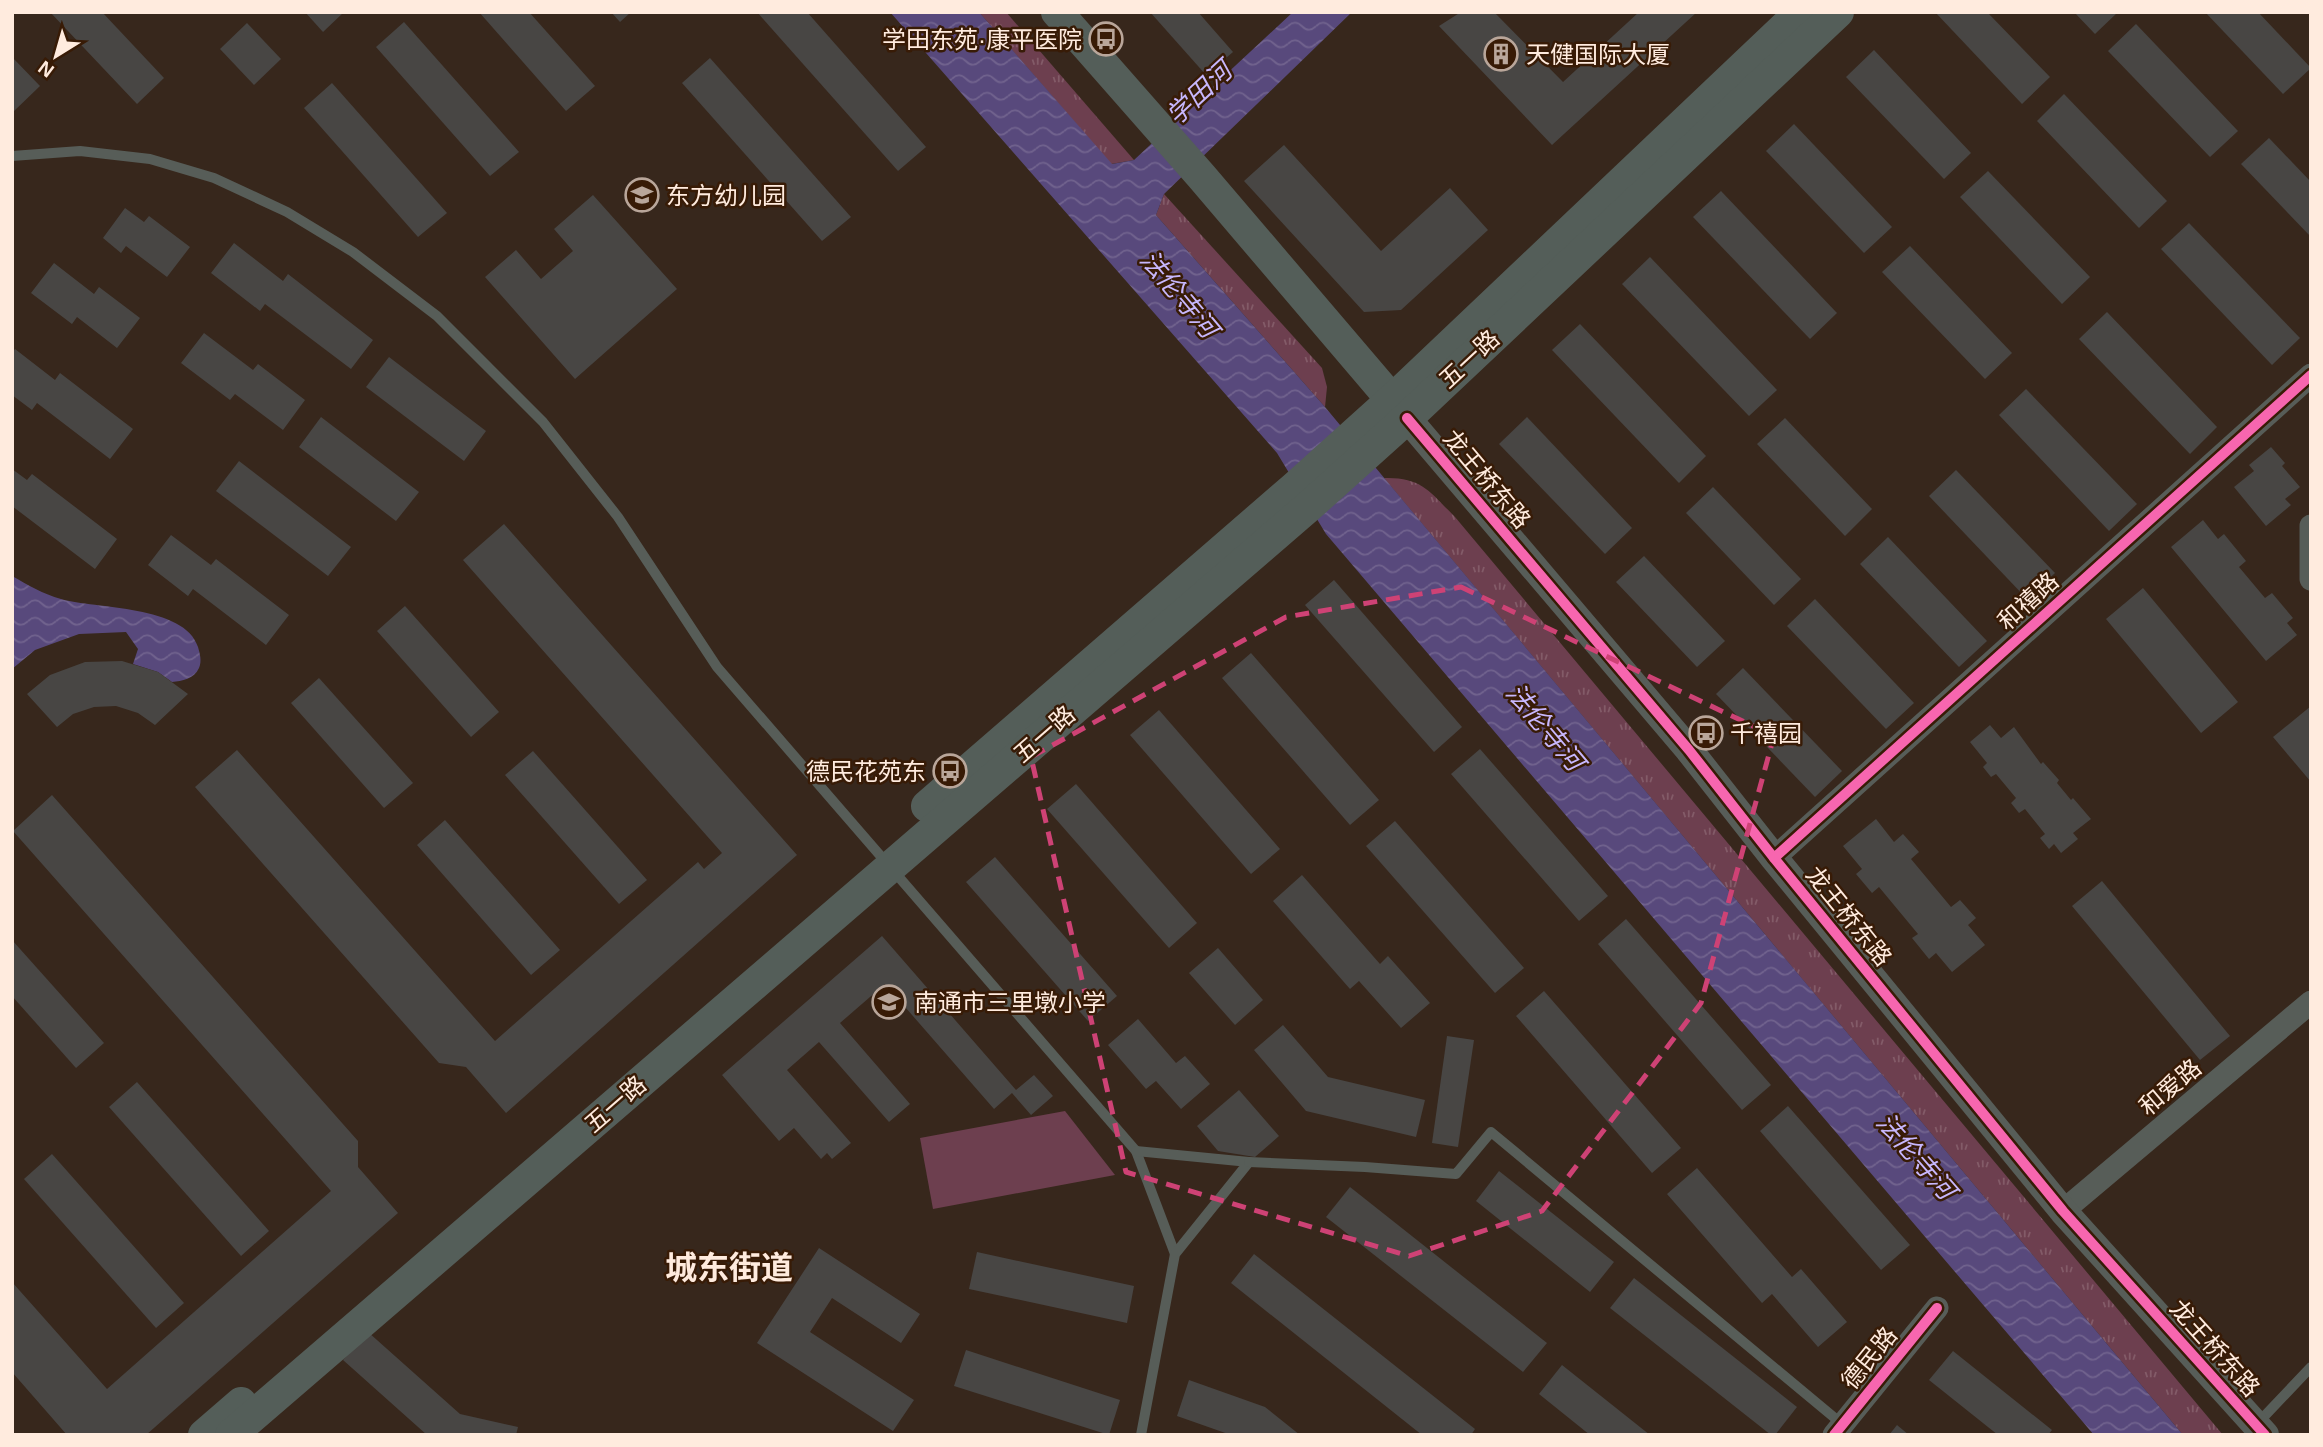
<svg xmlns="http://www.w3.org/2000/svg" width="2323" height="1447" font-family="Arial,'Noto Sans SC',sans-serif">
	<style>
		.grass { fill: url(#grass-tufts) }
		.garden { fill: #6d3f4f }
		.water { fill: url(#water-waves) }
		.building { fill: #484644 }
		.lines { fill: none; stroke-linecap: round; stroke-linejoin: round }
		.service { stroke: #575d58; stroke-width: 10 }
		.minor { stroke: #575d58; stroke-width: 23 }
		.tertiary { stroke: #575d58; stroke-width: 28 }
		.secondary { stroke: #545e59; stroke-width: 32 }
		.cycleway-casing { stroke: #381b06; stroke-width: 15 }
		.cycleway { stroke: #f766af; stroke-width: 10 }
		.marked { fill: none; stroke: #ce4275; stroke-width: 5; stroke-dasharray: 14 9; stroke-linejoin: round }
		.labels { text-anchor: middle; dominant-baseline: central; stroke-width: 5; stroke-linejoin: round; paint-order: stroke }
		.poi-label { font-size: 24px; fill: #ffebde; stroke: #381b06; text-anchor: start }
		.street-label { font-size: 24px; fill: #ffebde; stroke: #381b06 }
		.water-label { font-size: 26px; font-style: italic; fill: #c7b7fd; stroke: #381b06 }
		.district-label { font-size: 32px; font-weight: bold; fill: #ffebde; stroke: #381b06 }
	</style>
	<defs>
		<pattern id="grass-tufts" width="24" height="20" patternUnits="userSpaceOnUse" patternTransform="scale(1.75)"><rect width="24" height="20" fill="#6d3f4f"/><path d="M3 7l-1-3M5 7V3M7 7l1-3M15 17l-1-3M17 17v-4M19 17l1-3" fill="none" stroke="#835b68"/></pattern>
		<pattern id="water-waves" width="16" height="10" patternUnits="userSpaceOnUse" patternTransform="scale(1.75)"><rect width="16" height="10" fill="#58497c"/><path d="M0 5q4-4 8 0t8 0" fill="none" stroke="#71638e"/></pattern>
	</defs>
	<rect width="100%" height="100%" fill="#37271c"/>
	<g class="grass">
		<polygon points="979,12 1006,12 1134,160 1111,164"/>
		<polygon points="1164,194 1322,368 1327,387 1325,407 1156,215"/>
		<path d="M1384 478C1422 477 1430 492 1455 517L2223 1435H2183Z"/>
	</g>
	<polygon class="garden" points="1065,1111 1115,1175 933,1209 920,1138"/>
	<g class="water">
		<polygon points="890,12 979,12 1112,164 1134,160 1293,12 1352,12 1164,194 1156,215 1325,407 2183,1435 2094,1435 1326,534 1277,453"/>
		<path d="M12 576C28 585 43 594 61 599 95 609 185 605 198 647 200 654 202 661 199 668 194 679 182 681 172 682L158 672 133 664 138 649 126 632 79 634 35 650 12 669Z"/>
	</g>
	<g class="building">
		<polygon points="50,12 102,12 164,78 137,104"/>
		<polygon points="305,12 344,12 323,32"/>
		<polygon points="479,12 529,12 595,86 566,111"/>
		<polygon points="611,12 631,12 620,22"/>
		<polygon points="757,12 807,12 926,147 898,171"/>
		<polygon points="1150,12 1198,12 1233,52 1206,75"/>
		<polygon points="1461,12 1494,12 1563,82 1639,12 1697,12 1552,145 1439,26"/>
		<polygon points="1935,12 1987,12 2050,77 2022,104"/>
		<polygon points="2074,12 2118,12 2095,34"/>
		<polygon points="2205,12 2258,12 2311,68 2283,94"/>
		<polygon points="404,22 519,152 490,176 376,47"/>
		<polygon points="247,23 281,59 254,85 220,49"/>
		<polygon points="2136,24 2238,131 2210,157 2108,51"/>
		<polygon points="1874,50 1971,153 1944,179 1846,77"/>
		<polygon points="12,57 40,86 12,113"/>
		<polygon points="710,58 851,217 822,241 682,83"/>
		<polygon points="332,83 447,213 418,237 304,108"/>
		<polygon points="2064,94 2167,201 2139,228 2037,121"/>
		<polygon points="1794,124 1892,227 1864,253 1766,151"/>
		<polygon points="2269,138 2311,182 2311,237 2241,164"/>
		<polygon points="1284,145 1381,251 1450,188 1488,230 1401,310 1364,312 1244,181"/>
		<polygon points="1988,171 2090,277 2062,304 1960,197"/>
		<polygon points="1721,191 1837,313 1810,339 1693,217"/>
		<polygon points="593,195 677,289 575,379 485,277 516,250 541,279 573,251 554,229"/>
		<polygon points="125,208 144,222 149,216 190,247 167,277 126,246 121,253 103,238"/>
		<polygon points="2189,223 2300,338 2272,365 2161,249"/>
		<polygon points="234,243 283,281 288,274 373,340 351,369 265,304 260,311 211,273"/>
		<polygon points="1910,246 2012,353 1985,379 1882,272"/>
		<polygon points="1650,257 1777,390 1749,416 1622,284"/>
		<polygon points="54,263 94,294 99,287 140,318 117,348 77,317 72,324 31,293"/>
		<polygon points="2107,312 2217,427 2190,454 2079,339"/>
		<polygon points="1580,324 1706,456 1679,483 1552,350"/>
		<polygon points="204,333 253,370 258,364 305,400 283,430 235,394 230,400 181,363"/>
		<polygon points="15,349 55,380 60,373 133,429 110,459 37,403 32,410 12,395 12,353"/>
		<polygon points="389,357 486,431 464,461 366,387"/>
		<polygon points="2026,389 2137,504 2109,531 1999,415"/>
		<polygon points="321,417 419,492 396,521 299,447"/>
		<polygon points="1527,417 1632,528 1605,554 1499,444"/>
		<polygon points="1785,418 1872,509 1845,536 1757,444"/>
		<polygon points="2271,447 2285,463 2282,466 2300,487 2285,499 2291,505 2266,526 2234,487 2254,471 2249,465"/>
		<polygon points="239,461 351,547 328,576 216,491"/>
		<polygon points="12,469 27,480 32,474 117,539 95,569 12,506"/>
		<polygon points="1956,470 2055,573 2027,599 1929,496"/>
		<polygon points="1713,487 1801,579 1774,605 1686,513"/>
		<polygon points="2203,520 2218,539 2224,534 2246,561 2239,567 2265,598 2272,593 2293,618 2287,623 2297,635 2266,661 2171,547"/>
		<polygon points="504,524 797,855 506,1113 466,1067 439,1063 195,787 237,750 495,1041 698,862 704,869 722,853 463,560"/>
		<polygon points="171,535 211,565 216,559 289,615 266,645 193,589 188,596 148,565"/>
		<polygon points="1888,537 1987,641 1959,667 1860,564"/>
		<polygon points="1644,556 1725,641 1697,667 1616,582"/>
		<polygon points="1334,580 1462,727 1434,752 1305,605"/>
		<polygon points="2143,588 2238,702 2201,733 2106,619"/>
		<polygon points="1815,599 1914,703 1886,729 1787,626"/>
		<polygon points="405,606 499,712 471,737 377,631"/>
		<polygon points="1251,653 1379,800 1350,825 1222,678"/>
		<polygon points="122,661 158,672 188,694 155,725 138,713 116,706 94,707 73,714 57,727 27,694 50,675 85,662"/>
		<polygon points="1743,668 1842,771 1815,797 1716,694"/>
		<polygon points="319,678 413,783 384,808 291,703"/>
		<polygon points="2311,706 2311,782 2273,737"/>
		<polygon points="1159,710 1280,849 1251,874 1130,735"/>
		<polygon points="1990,725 2001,738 2014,727 2041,764 2043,762 2059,780 2057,783 2071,800 2073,798 2091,819 2073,833 2078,839 2061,853 2054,844 2049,849 2040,838 2045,834 2025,809 2019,813 2011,803 2016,798 1996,774 1991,777 1983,767 1987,763 1970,742"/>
		<polygon points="1480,749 1608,896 1579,921 1451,774"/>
		<polygon points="533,751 647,880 619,904 505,775"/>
		<polygon points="1076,784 1197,923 1169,948 1047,809"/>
		<polygon points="52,795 358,1141 358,1167 398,1213 146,1435 67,1435 12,1372 12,1282 107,1389 331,1191 13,831"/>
		<polygon points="1876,819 1894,842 1903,834 1919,852 1911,859 1951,907 1960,900 1976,918 1968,925 1985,945 1952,972 1936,953 1929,959 1912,938 1918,934 1879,887 1872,893 1856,874 1862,869 1843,846"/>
		<polygon points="445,820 560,950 531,975 417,845"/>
		<polygon points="1395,821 1524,968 1495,993 1366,846"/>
		<polygon points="995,857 1117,996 1088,1021 966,882"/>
		<polygon points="1302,875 1380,964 1388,956 1430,1003 1401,1028 1359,981 1350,989 1273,901"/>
		<polygon points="2102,881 2230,1036 2200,1060 2072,906"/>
		<polygon points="1626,919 1771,1085 1742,1110 1598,944"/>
		<polygon points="882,936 1016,1090 1034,1075 1053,1096 1031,1115 1012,1093 994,1109 885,984 840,1023 910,1104 889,1122 819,1042 787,1070 851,1143 832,1159 827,1153 821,1159 794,1128 779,1141 722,1075"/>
		<polygon points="12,940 104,1043 76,1068 12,996"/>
		<polygon points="1218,948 1263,1000 1235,1025 1189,973"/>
		<polygon points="1544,991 1681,1148 1652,1173 1516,1016"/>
		<polygon points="1138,1019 1176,1063 1185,1056 1210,1084 1181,1109 1156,1081 1146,1089 1108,1045"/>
		<polygon points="1283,1025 1328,1077 1425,1100 1416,1137 1306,1111 1254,1050"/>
		<polygon points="1447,1036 1474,1040 1458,1147 1432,1143"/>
		<polygon points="137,1082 269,1231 241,1256 109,1107"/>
		<polygon points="1239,1090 1279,1136 1255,1157 1218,1151 1197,1126"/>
		<polygon points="1788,1106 1910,1245 1881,1270 1760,1131"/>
		<polygon points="52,1154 184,1303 156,1328 24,1179"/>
		<polygon points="1697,1168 1792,1277 1801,1269 1847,1322 1818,1347 1772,1294 1762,1303 1667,1194"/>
		<polygon points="1499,1171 1614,1262 1590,1292 1476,1201"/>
		<polygon points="1350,1187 1547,1343 1523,1372 1326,1217"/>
		<polygon points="819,1248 920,1314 901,1343 832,1298 810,1332 914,1400 893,1431 757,1343"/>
		<polygon points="977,1252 1134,1286 1127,1323 969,1289"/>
		<polygon points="1254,1254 1475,1429 1471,1435 1422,1435 1231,1283"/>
		<polygon points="1634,1278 1797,1407 1775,1435 1771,1435 1610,1308"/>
		<polygon points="368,1332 460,1414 518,1427 516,1435 427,1435 343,1360"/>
		<polygon points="966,1350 1120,1400 1109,1435 954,1386"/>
		<polygon points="1953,1351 2052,1430 2048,1435 1998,1435 1929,1380"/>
		<polygon points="1562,1365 1650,1435 1590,1435 1539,1394"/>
		<polygon points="1189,1380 1265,1407 1300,1435 1231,1435 1177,1416"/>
		<polygon points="1897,1425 1909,1435 1889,1435"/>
	</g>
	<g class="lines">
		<g class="service">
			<polyline points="12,156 80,151 150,159 214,178 287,212 353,252 437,316 543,422 618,517 717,667 1136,1151 1175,1254"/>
			<polyline points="1136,1151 1249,1162 1175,1254 1141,1435"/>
			<polyline points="1249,1162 1365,1167 1456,1174 1491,1132 1842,1424"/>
			<polyline points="2256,1425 2311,1367"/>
		</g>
		<g class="minor">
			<polyline points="2311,526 2311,579"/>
			<polyline points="1774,858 2311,375"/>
			<polyline points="2063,1211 2311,1002"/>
			<polyline points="1834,1435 1937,1308"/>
		</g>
		<polyline class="tertiary" points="1407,418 1689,750 1774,858 2063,1211 2265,1435"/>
		<g class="secondary">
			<polyline points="1057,12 1202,177 1404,414"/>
			<polyline points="927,806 1295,487 1393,399 1801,12"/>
			<polyline points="204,1435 241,1403"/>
			<polyline points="231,1435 1307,508 1407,418 1838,12"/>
		</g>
		<defs>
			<g id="cycleway">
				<polyline points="1407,418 1689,750 1774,858 2063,1211 2265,1435"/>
				<polyline points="1774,858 2311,375"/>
				<polyline points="1834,1435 1937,1308"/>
			</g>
		</defs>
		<use href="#cycleway" class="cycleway-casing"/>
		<use href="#cycleway" class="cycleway"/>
	</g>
	<path class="marked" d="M1461 587 1774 736 1701 1003 1542 1211 1409 1256 1126 1172 1031 757 1286 617Z"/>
	<defs>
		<symbol id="bus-ring" viewBox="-11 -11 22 22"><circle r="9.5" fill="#381b06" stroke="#b9a69a" stroke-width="1.5"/><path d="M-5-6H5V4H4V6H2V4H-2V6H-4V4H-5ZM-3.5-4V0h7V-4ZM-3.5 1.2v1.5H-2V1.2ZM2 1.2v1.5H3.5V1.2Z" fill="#b9a69a"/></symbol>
		<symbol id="building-ring" viewBox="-11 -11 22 22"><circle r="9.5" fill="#381b06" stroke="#b9a69a" stroke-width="1.5"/><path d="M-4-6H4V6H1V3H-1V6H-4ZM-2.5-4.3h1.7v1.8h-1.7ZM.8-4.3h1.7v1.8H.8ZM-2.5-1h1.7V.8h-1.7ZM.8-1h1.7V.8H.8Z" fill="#b9a69a"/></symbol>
		<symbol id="school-ring" viewBox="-11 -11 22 22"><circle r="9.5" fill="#381b06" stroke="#b9a69a" stroke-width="1.5"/><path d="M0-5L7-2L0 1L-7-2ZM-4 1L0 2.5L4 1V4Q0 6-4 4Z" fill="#b9a69a"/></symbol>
	</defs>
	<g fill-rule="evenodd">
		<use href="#bus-ring" x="1087" y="20" width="38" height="38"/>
		<use href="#building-ring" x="1482" y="35" width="38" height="38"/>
		<use href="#school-ring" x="623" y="176" width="38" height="38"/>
		<use href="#bus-ring" x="1687" y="714" width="38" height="38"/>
		<use href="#bus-ring" x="931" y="752" width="38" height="38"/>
		<use href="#school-ring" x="870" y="983" width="38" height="38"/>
	</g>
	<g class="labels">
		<g class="poi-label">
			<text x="1082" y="39" text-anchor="end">学田东苑·康平医院</text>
			<text x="1526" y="54">天健国际大厦</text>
			<text x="666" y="195">东方幼儿园</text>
			<text x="1730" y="733">千禧园</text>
			<text x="926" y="771" text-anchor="end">德民花苑东</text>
			<text x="914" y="1002">南通市三里墩小学</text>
		</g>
		<g class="street-label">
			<text transform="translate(1469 359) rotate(-43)">五一路</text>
			<text transform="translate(1487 479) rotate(50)">龙王桥东路</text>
			<text transform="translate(2028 601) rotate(-42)">和禧路</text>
			<text transform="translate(1044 734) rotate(-41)">五一路</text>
			<text transform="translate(1849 916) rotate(51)">龙王桥东路</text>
			<text transform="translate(2170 1087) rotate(-40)">和爱路</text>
			<text transform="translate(615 1104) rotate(-41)">五一路</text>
			<text transform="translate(2215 1348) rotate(48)">龙王桥东路</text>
			<text transform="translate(1869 1358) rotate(-51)">德民路</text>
		</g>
		<g class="water-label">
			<text transform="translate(1199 93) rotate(-43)">学田河</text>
			<text transform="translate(1179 294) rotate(50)">法伦寺河</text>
			<text transform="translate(1545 727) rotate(50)">法伦寺河</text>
			<text transform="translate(1916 1156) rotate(49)">法伦寺河</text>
		</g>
		<g class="district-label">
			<text x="729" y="1268">城东街道</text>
		</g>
	</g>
	<rect width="2323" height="1447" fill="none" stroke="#ffebde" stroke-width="28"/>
	<g transform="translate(56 56) rotate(217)" stroke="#381b06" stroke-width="5" paint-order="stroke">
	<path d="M0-5L12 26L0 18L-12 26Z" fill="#ffebde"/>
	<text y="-10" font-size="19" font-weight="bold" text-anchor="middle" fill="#ffebde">N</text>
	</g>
</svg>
